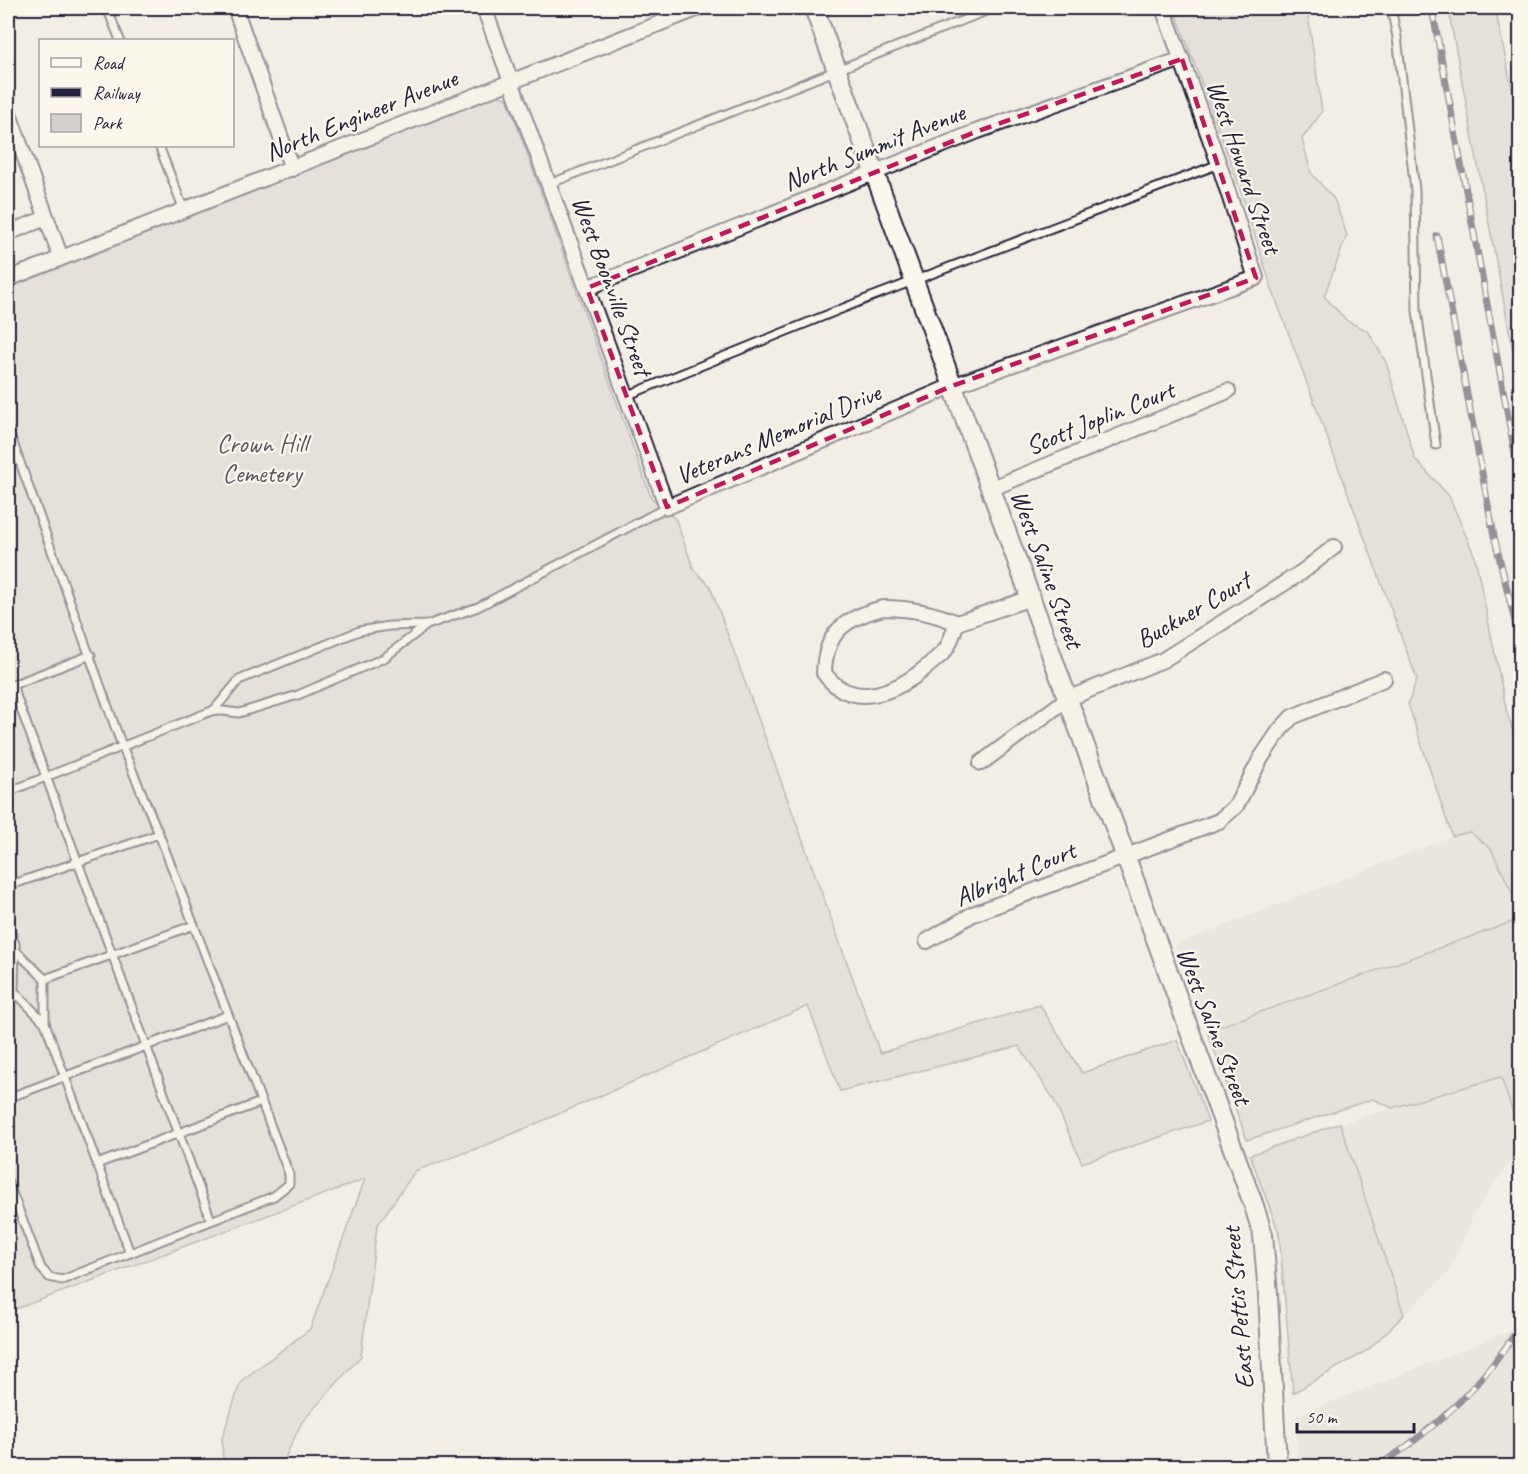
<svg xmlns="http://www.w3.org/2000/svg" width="1528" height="1474" font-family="Caveat,sans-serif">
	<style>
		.built { fill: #e0dcd6 }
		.green { fill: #d4d1cc; stroke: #7b7a84; stroke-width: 1.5 }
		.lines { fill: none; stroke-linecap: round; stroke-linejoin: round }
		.lane-casing { stroke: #22223b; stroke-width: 11 }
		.street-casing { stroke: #22223b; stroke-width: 18 }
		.secondary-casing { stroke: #22223b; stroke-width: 22 }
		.lane { stroke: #fbf7ec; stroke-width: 7 }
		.street { stroke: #fbf7ec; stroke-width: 14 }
		.secondary { stroke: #fbf7ec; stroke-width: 18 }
		.rail-casing { stroke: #22223b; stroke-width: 7 }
		.rail { stroke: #fbf7ec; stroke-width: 4.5; stroke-dasharray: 14; stroke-linecap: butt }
		.marked { fill: none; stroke: #c2185b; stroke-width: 4.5; stroke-dasharray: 12 8; stroke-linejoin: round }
		.labels { text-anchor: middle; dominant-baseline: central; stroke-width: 4.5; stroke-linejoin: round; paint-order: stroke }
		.street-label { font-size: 26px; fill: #22223b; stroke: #fbf7ec }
		.park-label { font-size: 26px; fill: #575766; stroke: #fbf7ec }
	</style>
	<rect width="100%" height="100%" fill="#f2eee5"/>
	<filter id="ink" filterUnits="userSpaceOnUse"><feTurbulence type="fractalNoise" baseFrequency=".0167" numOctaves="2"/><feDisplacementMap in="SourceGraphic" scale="12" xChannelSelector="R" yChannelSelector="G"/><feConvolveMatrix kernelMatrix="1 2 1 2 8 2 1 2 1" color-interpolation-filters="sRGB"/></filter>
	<g filter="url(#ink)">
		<g class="built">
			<polygon points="1470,832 1491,849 1520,909 1520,919 1207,1031 1175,945 1452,836"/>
			<polygon points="1501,1077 1520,1134 1520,1148 1475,1212 1448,1274 1404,1315 1340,1123"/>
			<polygon points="1520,1327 1520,1466 1299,1466 1296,1416"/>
		</g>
		<g class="green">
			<polygon points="1174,8 1307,8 1322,112 1302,139 1311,173 1334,199 1347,235 1324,296 1347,321 1368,331 1386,362 1415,459 1449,496 1475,557 1507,713 1520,752 1520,909 1491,849 1470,832 1452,836 1408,704 1417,679 1272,289 1236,177"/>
			<polygon points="1448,8 1495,8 1520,127 1520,387"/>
			<polygon points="495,95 507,98 651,497 676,520 694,570 710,586 880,1053 1040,1005 1082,1073 1177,1040 1208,1121 1082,1163 1053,1098 1019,1046 840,1091 808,1006 489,1144 415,1171 377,1226 361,1356 302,1422 281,1466 223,1466 222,1438 241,1381 310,1329 365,1179 8,1312 8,287"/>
			<polygon points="1520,919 1520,1134 1501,1077 1392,1108 1373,1099 1247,1140 1207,1031"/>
			<polygon points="1340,1123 1404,1315 1368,1350 1293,1393 1279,1233 1250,1155"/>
		</g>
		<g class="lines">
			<defs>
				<g id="lane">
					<polyline points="107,8 120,40"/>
					<polyline points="1391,8 1397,37 1415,190 1417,311 1436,445"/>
					<polyline points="159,146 184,210"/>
					<polyline points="549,184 994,8"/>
					<polyline points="626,396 866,299 1219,164"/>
					<polyline points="8,429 122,746 159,834 289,1174 289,1184 274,1196 62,1280 49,1277 41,1268 8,1182"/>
					<polyline points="12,685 91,655"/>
					<polyline points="8,686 12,685 211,1220"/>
					<polyline points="214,710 239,713 298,695 384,658 427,625"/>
					<polyline points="8,792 214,710 239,680 359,631 389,626 427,625 478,607 667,507"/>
					<polyline points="8,886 159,834"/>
					<polyline points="8,925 15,944 14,991 45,1023 130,1253"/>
					<polyline points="15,950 45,979 45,1023"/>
					<polyline points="45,979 194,925"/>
					<polyline points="8,1098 228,1015"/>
					<polyline points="97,1164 261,1102"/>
				</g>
				<g id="street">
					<polyline points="235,8 292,169"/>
					<polyline points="484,8 667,507 952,386 1256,278 1219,164 1163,8"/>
					<polyline points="8,111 61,258"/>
					<polyline points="8,233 46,218"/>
					<polyline points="8,279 699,8"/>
					<polyline points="587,288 978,131 1182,59"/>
					<polyline points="990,489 1228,391"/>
					<path d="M883 608C910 608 932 612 957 623 953 632 951 642 946 649 942 655 934 660 929 665 899 691 853 713 824 673 825 632 845 618 883 608Z"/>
					<polyline points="957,623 1031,598"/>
					<polyline points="981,763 1067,699 1163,660 1302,572 1334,547"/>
					<polyline points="927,941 973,914 1219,821 1236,806 1261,758 1280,730 1292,717 1384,679"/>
				</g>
				<polyline id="secondary" points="814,8 1254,1206 1263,1235 1268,1294 1277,1466"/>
			</defs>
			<use href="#lane" class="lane-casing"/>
			<use href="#street" class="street-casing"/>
			<use href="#secondary" class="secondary-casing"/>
			<use href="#lane" class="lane"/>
			<use href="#street" class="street"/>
			<use href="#secondary" class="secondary"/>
			<defs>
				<g id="rail">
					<polyline points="1432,8 1520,481"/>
					<polyline points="1437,236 1494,536 1520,642"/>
					<path d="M1378 1466C1436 1429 1484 1384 1520 1326"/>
				</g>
			</defs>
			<use href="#rail" class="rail-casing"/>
			<use href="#rail" class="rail"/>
		</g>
	</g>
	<path d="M0 0H1528V1474H0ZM1182 59 1256 278 952 386 667 507 587 288 978 131Z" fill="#f2eee5" fill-opacity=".55" fill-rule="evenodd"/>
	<path class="marked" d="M1182 59 1256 278 952 386 667 507 587 288 978 131Z"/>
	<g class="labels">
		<g class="street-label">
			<text transform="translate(361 115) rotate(-22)">North Engineer Avenue</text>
			<text transform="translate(874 147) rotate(-22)">North Summit Avenue</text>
			<text transform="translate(1244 167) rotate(71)">West Howard Street</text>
			<text transform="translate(612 286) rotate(70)">West Boonville Street</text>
			<text transform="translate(1100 418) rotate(-22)">Scott Joplin Court</text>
			<text transform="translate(778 434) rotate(-23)">Veterans Memorial Drive</text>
			<text transform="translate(1047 569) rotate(70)">West Saline Street</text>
			<text transform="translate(1193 610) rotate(-30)">Buckner Court</text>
			<text transform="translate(1015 874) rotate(-23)">Albright Court</text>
			<text transform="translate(1214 1026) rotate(69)">West Saline Street</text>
			<text transform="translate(1238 1308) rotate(-95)">East Pettis Street</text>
		</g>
		<g class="park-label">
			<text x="262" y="443">Crown Hill<tspan x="262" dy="30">Cemetery</tspan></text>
		</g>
	</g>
	<rect width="1528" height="1474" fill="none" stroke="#fbf7ec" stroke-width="30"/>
	<rect x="15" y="15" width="1498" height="1444" fill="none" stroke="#22223b" stroke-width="2" filter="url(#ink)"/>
	<rect x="39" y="39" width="195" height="108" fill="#fbf7ec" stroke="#a4a2a5" stroke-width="1.5"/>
	<rect x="51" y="58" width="30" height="9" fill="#fbf7ec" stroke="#a4a2a5" stroke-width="1.5"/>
	<text x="93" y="69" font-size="18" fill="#22223b">Road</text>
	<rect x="51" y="88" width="30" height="9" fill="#22223b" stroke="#a4a2a5" stroke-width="1.5"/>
	<text x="93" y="99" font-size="18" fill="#22223b">Railway</text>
	<rect x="51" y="114" width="30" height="18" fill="#d4d1cc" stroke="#a4a2a5" stroke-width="1.5"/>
	<text x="93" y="129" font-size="18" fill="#22223b">Park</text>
	<path d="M1297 1423v9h117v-9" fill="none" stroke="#22223b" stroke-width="3"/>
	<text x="1306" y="1423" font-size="18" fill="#22223b" stroke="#fbf7ec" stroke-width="4.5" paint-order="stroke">50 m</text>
</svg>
